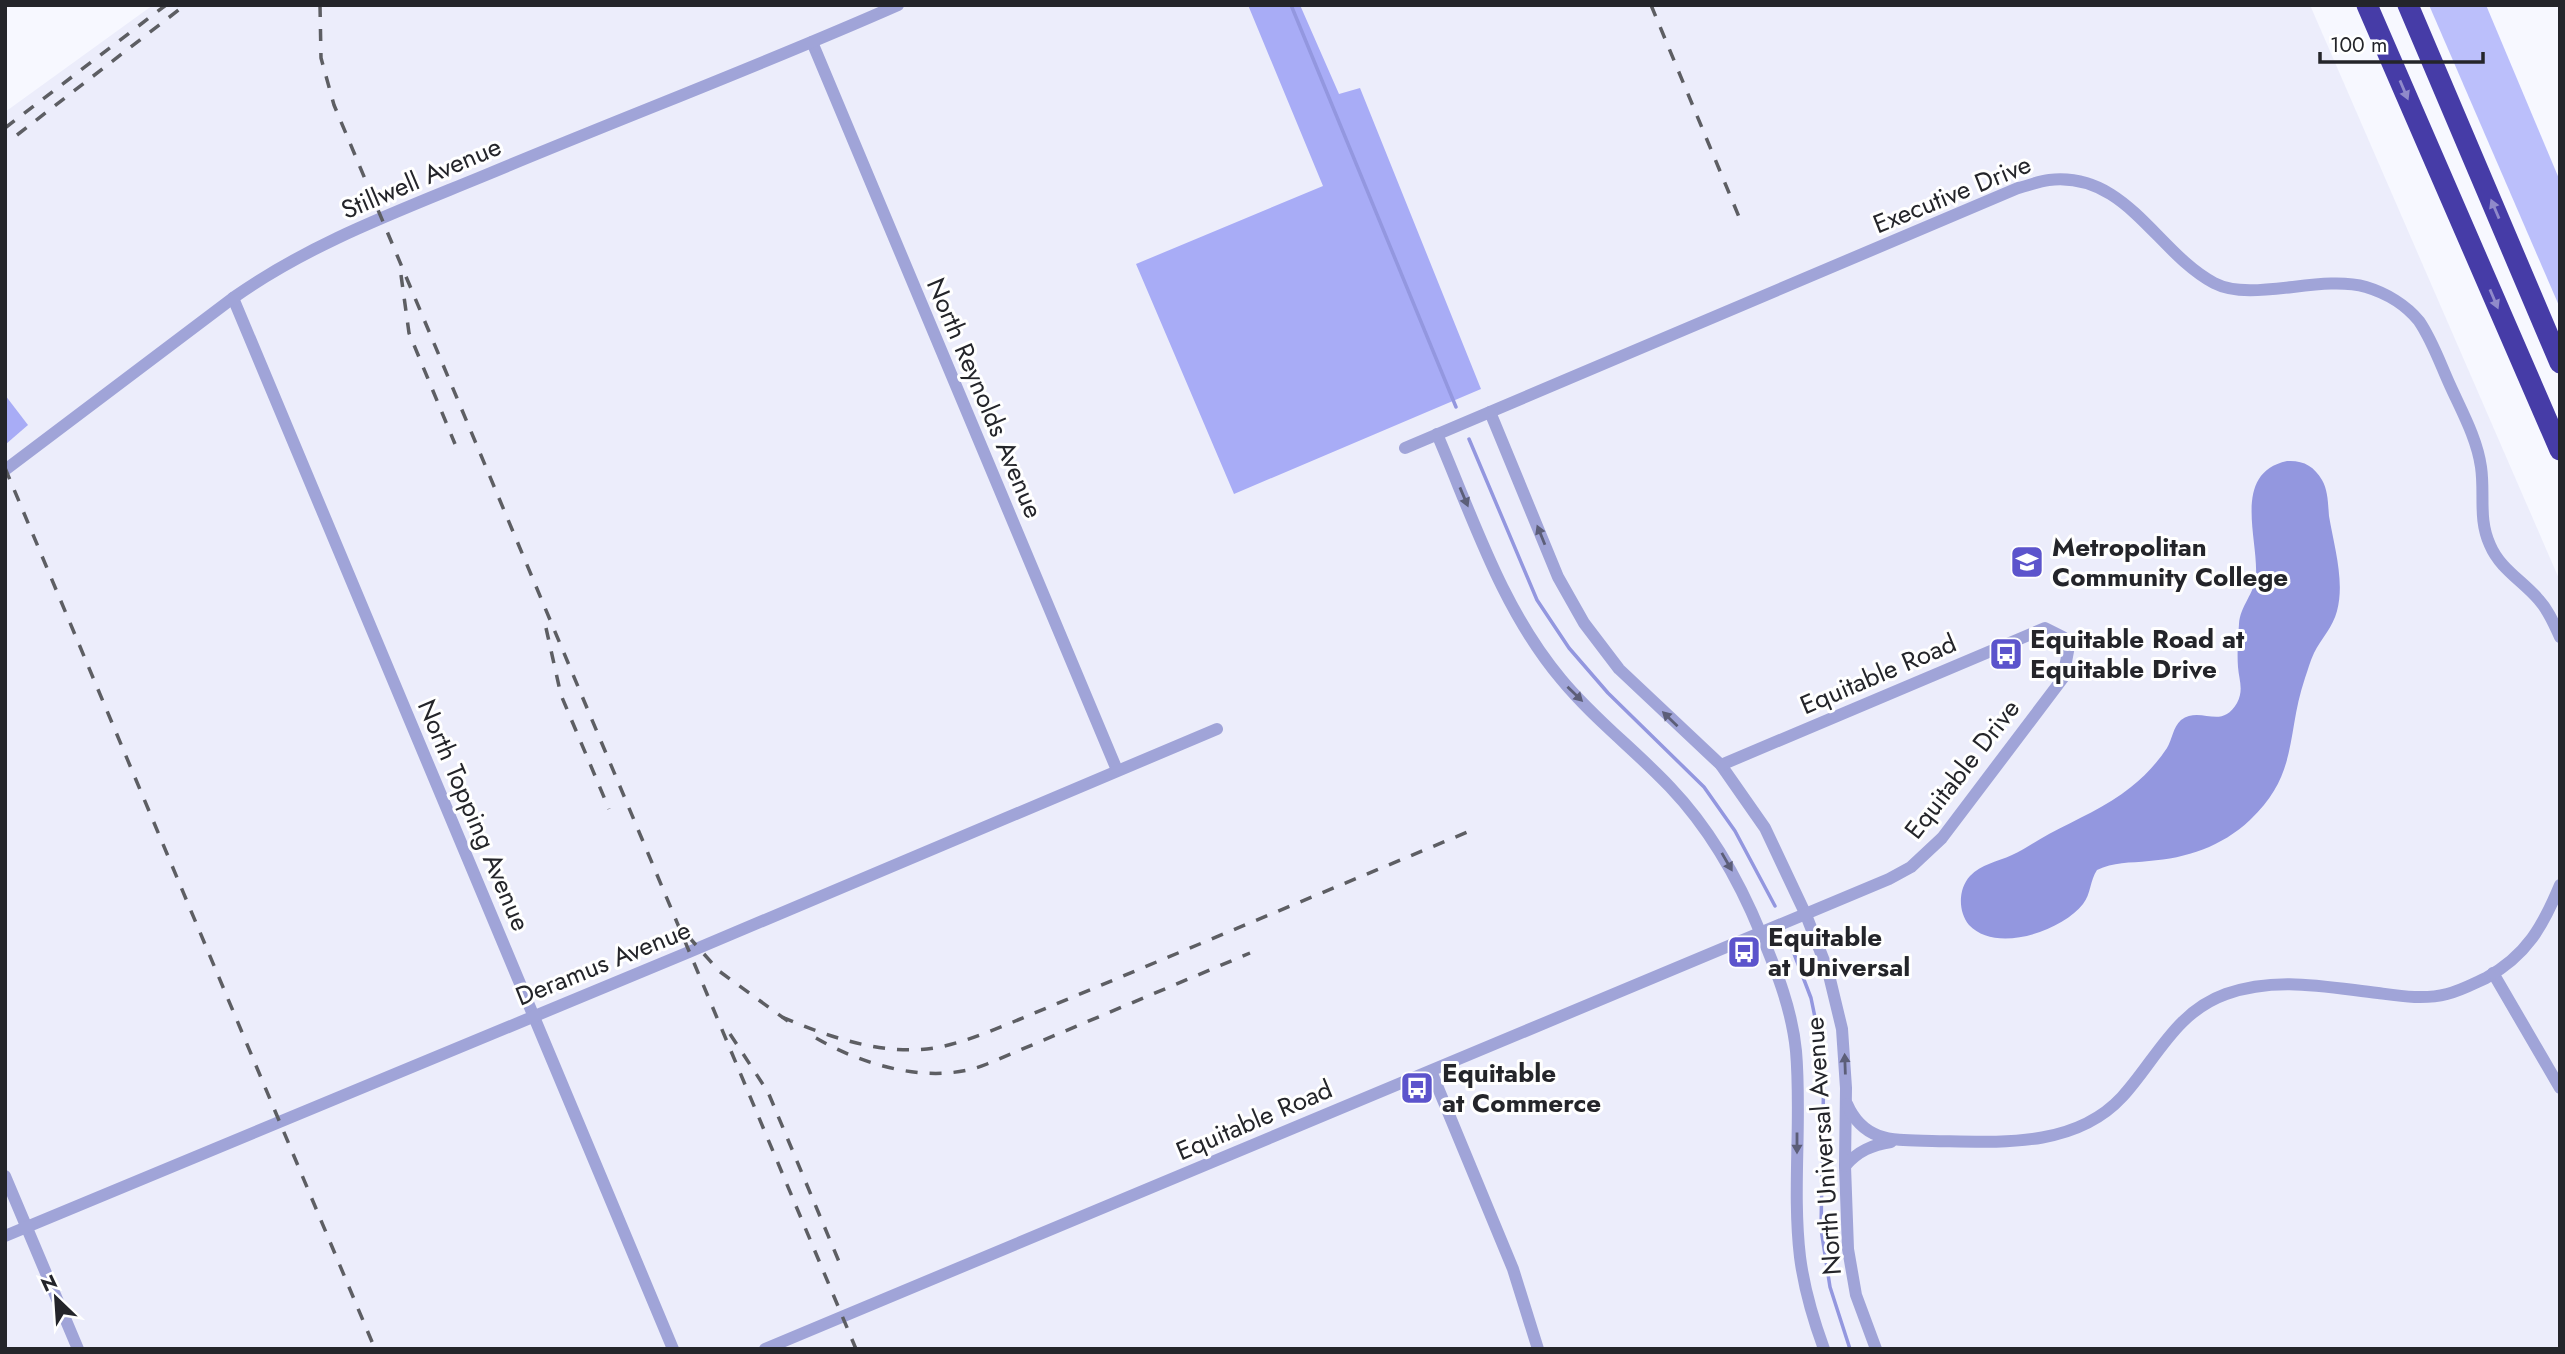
<svg xmlns="http://www.w3.org/2000/svg" width="2565" height="1354" font-family="Jost,sans-serif">
	<style>
		.built { fill: #ecedfb }
		.green { fill: #bbbffb }
		.forest { fill: #a8acf6 }
		.water { fill: #9397df }
		.lines { fill: none; stroke-linecap: round; stroke-linejoin: round }
		.stream { stroke: #9397df; stroke-width: 3.5 }
		.minor { stroke: #a0a4d8; stroke-width: 12 }
		.motorway { stroke: #463ca7; stroke-width: 21 }
		.rail { stroke: #5d5e63; stroke-width: 3.5; stroke-dasharray: 12 12; stroke-linecap: butt }
		.oneway { fill: #908aca }
		.oneway2 { fill: #5c5e78 }
		.labels { text-anchor: middle; dominant-baseline: central; stroke-width: 6; stroke-linejoin: round; paint-order: stroke }
		.street-label { font-size: 26px; fill: #24252a; stroke: #fff }
		.poi-label { font-size: 26px; font-weight: bold; fill: #24252a; stroke: #fff; text-anchor: start }
	</style>
	<rect width="100%" height="100%" fill="#f7f8ff"/>
	<polygon class="built" points="153,5 2310,5 2560,581 2560,1349 5,1349 5,112"/>
	<polygon class="green" points="2429,5 2486,5 2560,181 2560,308"/>
	<g class="forest">
		<polygon points="1248,5 1300,5 1339,94 1360,88 1481,389 1234,494 1136,264 1323,186"/>
		<polygon points="5,395 28,425 6,444 5,443"/>
	</g>
	<path class="water" d="M2287 461C2303 460 2314 466 2322 480 2328 490 2328 504 2329 516 2334 546 2345 581 2337 611 2333 627 2321 639 2314 653 2310 661 2308 670 2305 678 2286 734 2299 774 2250 820 2221 847 2187 858 2149 861 2130 863 2113 862 2097 870 2090 880 2091 894 2083 904 2062 931 1996 954 1969 925 1958 912 1958 889 1970 876 1981 864 1997 862 2012 855 2025 849 2036 841 2049 834 2077 819 2106 807 2131 787 2145 776 2157 763 2167 748 2172 740 2173 727 2181 720 2201 705 2221 731 2237 703 2244 690 2239 680 2238 667 2237 654 2238 638 2239 624 2240 606 2255 593 2256 575 2258 537 2232 473 2287 461Z"/>
	<g class="lines">
		<g class="stream">
			<polyline points="1291,5 1456,407"/>
			<polyline points="1469,439 1537,600 1569,648 1608,693 1704,787 1735,831 1775,906"/>
			<polyline points="1788,938 1811,998 1824,1061 1821,1229 1830,1287 1850,1349"/>
		</g>
		<g class="minor">
			<polyline points="812,42 1117,770"/>
			<polyline points="233,298 673,1349"/>
			<polyline points="1490,412 1558,577 1584,623 1619,669 1721,765 1765,828 1806,915 1828,971 1842,1029 1846,1088 1845,1166 1848,1249 1856,1295 1876,1349"/>
			<path d="M1437 434C1473 518 1502 609 1561 679 1593 718 1635 750 1670 787 1711 830 1739 880 1761 934 1777 972 1792 1010 1796 1051 1802 1119 1792 1189 1800 1257 1804 1288 1813 1319 1824 1349"/>
			<path d="M1405 448 2018 188C2028 186 2039 181 2049 180 2126 171 2156 252 2214 283 2252 303 2320 274 2366 287 2386 293 2406 305 2419 321 2432 340 2440 363 2449 383 2461 410 2477 438 2481 467 2485 494 2478 519 2490 545 2500 569 2523 581 2539 600 2549 611 2554 624 2560 637"/>
			<path d="M5 470 233 298C309 244 396 212 481 177 619 119 760 66 898 5"/>
			<polyline points="2493,973 2560,1088"/>
			<polyline points="1431,1071 1513,1269 1538,1349"/>
			<path d="M1847 1104C1864 1143 1895 1140 1932 1141 1997 1142 2074 1149 2122 1097 2156 1060 2175 1012 2226 994 2276 976 2326 987 2378 993 2400 996 2424 1000 2447 994 2460 991 2473 984 2486 978 2527 955 2543 926 2560 885"/>
			<path d="M1845 1166C1858 1151 1872 1145 1891 1142"/>
			<polyline points="5,1176 78,1349"/>
			<polyline points="5,1236 689,952 1217,729"/>
			<polyline points="765,1349 1889,879 1911,867 1942,838 2063,678 2069,646 2063,637 2045,628 1721,765"/>
		</g>
		<g class="motorway">
			<polyline points="2367,5 2560,450"/>
			<polyline points="2408,5 2560,363"/>
		</g>
		<g class="rail">
			<polyline points="320,5 321,58 334,105 856,1349"/>
			<polyline points="1651,5 1742,224"/>
			<polyline points="5,128 166,5"/>
			<polyline points="17,135 185,5"/>
			<polyline points="401,275 409,333 455,444"/>
			<polyline points="5,468 375,1349"/>
			<polyline points="546,628 561,695 609,809"/>
			<polyline points="688,936 719,971 789,1022"/>
			<path d="M782 1017C828 1037 884 1056 935 1048 962 1043 988 1032 1013 1022L1477 828"/>
			<polyline points="730,1034 768,1092 840,1264"/>
			<path d="M816 1038C864 1066 933 1086 987 1064L1250 953"/>
		</g>
	</g>
	<defs><path id="oneway-solid" d="M-6-.8H1V-3.2L6.5 0L1 3.2V.8H-6Z" transform="scale(1.75)"/></defs>
	<g class="oneway">
		<use href="#oneway-solid" transform="translate(2404 90) rotate(67)"/>
		<use href="#oneway-solid" transform="translate(2495 209) rotate(-113)"/>
		<use href="#oneway-solid" transform="translate(2494 299) rotate(67)"/>
	</g>
	<g class="oneway2">
		<use href="#oneway-solid" transform="translate(1464 497) rotate(67)"/>
		<use href="#oneway-solid" transform="translate(1541 535) rotate(-112)"/>
		<use href="#oneway-solid" transform="translate(1575 694) rotate(44)"/>
		<use href="#oneway-solid" transform="translate(1670 719) rotate(-136)"/>
		<use href="#oneway-solid" transform="translate(1727 862) rotate(60)"/>
		<use href="#oneway-solid" transform="translate(1845 1064) rotate(-92)"/>
		<use href="#oneway-solid" transform="translate(1797 1143) rotate(90)"/>
	</g>
	<defs>
		<symbol id="university-square" viewBox="-11 -11 22 22"><rect x="-9" y="-9" width="18" height="18" rx="4" fill="#5c54cc" stroke="#fff"/><path d="M0-5L7-2L0 1L-7-2ZM-4 1L0 2.5L4 1V4Q0 6-4 4Z" fill="#fff"/></symbol>
		<symbol id="bus-square" viewBox="-11 -11 22 22"><rect x="-9" y="-9" width="18" height="18" rx="4" fill="#5c54cc" stroke="#fff"/><path d="M-5-6H5V4H4V6H2V4H-2V6H-4V4H-5ZM-3.5-4V0h7V-4ZM-3.5 1.2v1.5H-2V1.2ZM2 1.2v1.5H3.5V1.2Z" fill="#fff"/></symbol>
	</defs>
	<g fill-rule="evenodd">
		<use href="#university-square" x="2008" y="543" width="38" height="38"/>
		<use href="#bus-square" x="1987" y="635" width="38" height="38"/>
		<use href="#bus-square" x="1725" y="933" width="38" height="38"/>
		<use href="#bus-square" x="1398" y="1069" width="38" height="38"/>
	</g>
	<g class="labels">
		<g class="street-label">
			<text transform="translate(421 178) rotate(-23)">Stillwell Avenue</text>
			<text transform="translate(1952 194) rotate(-22)">Executive Drive</text>
			<text transform="translate(985 398) rotate(67)">North Reynolds Avenue</text>
			<text transform="translate(1878 674) rotate(-23)">Equitable Road</text>
			<text transform="translate(1962 769) rotate(-52)">Equitable Drive</text>
			<text transform="translate(474 815) rotate(67)">North Topping Avenue</text>
			<text transform="translate(603 963) rotate(-22)">Deramus Avenue</text>
			<text transform="translate(1254 1120) rotate(-23)">Equitable Road</text>
			<text transform="translate(1823 1146) rotate(-94)">North Universal Avenue</text>
		</g>
		<g class="poi-label">
			<text x="2052" y="547">Metropolitan<tspan x="2052" dy="30">Community College</tspan></text>
			<text x="2030" y="639">Equitable Road at<tspan x="2030" dy="30">Equitable Drive</tspan></text>
			<text x="1768" y="937">Equitable<tspan x="1768" dy="30">at Universal</tspan></text>
			<text x="1442" y="1073">Equitable<tspan x="1442" dy="30">at Commerce</tspan></text>
		</g>
	</g>
	<rect width="2565" height="1354" fill="none" stroke="#24252a" stroke-width="14"/>
	<g transform="translate(56 1298) rotate(335)" stroke="#ffffff" stroke-width="5" paint-order="stroke">
	<path d="M0-5L12 26L0 18L-12 26Z" fill="#24252a"/>
	<text y="-10" font-size="19" font-weight="bold" text-anchor="middle" fill="#24252a">N</text>
	</g>
	<path d="M2320 52v10h163v-10" fill="none" stroke="#24252a" stroke-width="3.5"/>
	<text x="2330" y="52" font-size="21" fill="#24252a" stroke="#ffffff" stroke-width="5" paint-order="stroke">100 m</text>
</svg>
